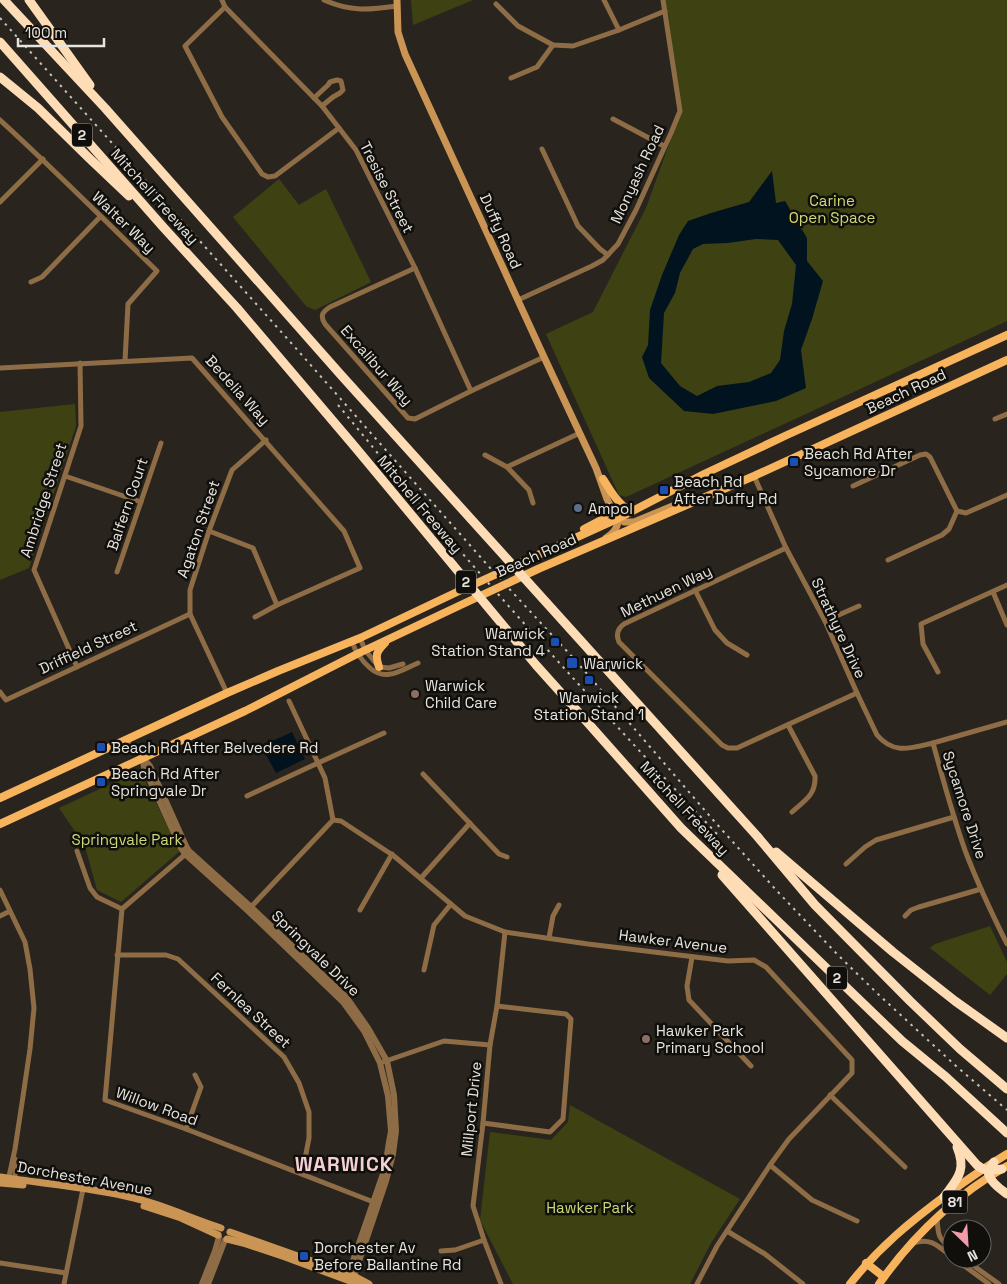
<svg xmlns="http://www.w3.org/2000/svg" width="1007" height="1284" font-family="'Space Grotesk',sans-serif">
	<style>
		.green { fill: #3e4213 }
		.water { fill: #021320; fill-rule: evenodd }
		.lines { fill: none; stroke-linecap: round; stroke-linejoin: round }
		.minor { stroke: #8e6d46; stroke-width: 5 }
		.tertiary { stroke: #8e6d46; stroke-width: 6 }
		.secondary { stroke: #ca9454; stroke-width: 7 }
		.primary { stroke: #f8b35d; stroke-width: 8 }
		.motorway { stroke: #fddcb6; stroke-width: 9 }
		.rail { stroke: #c6c3be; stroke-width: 2; stroke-dasharray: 2.5 5; stroke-linecap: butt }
		.transit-dot { fill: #1a4fb4; stroke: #100f0b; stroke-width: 2 }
		.service-dot { fill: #5c6f8a; stroke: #100f0b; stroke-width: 2 }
		.education-dot { fill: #8d6e63; stroke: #100f0b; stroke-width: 2 }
		.labels { text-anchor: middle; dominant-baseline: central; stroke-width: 5; stroke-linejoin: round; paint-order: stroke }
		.shield { fill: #100f0b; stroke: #a6a49f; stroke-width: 1 }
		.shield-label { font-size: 14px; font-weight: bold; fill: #e7e4df }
		.street-label { font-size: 15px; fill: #e7e4df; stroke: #100f0b }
		.park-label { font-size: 15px; fill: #ceda77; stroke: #100f0b }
		.poi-label { font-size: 15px; fill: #e7e4df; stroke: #100f0b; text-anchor: start }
		.district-label { font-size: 20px; font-weight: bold; letter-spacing: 1px; fill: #f4d0d5; stroke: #100f0b }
	</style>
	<rect width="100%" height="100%" fill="#29251e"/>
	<g class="green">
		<polygon points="411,0 473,0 413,25"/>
		<polygon points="664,0 1007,0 1007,321 626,497 619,495 546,334 593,312 646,208 672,136 681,109"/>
		<polygon points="279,179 299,205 326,189 371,282 315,310 306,306 233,217"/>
		<polygon points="75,404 76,426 29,568 0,580 0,412"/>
		<polygon points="141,773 180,851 121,902 97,890 85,846 59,808 132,774"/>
		<polygon points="990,926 1007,962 1007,974 990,995 930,948 935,944"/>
		<polygon points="570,1105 740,1199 711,1243 690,1284 513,1284 480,1220 490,1132 551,1140 568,1122"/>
	</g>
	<g class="water">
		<path d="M772 171 776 203 785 201 807 238V261L823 281 812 319 801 350 806 388 776 401 713 414 684 411 649 378 642 357 648 345 650 310 662 275 679 235 688 221 711 213 749 202ZM756 239 778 240 796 265 792 304 784 331 780 360 771 373 749 382 717 386 697 396 680 386 661 363 664 313 675 293 680 273 693 249 703 244 728 243Z"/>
		<polygon points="292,732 305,759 276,773 261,746"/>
	</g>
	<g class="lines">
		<g class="minor">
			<polyline points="222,0 225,7 322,106 356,150 415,268 471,391"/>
			<path d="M324 0C351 12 369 10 397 6"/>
			<polyline points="604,0 619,30"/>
			<polyline points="496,4 518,26 553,45 573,46 619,30 665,11"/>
			<polyline points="225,7 185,46 222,117 262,174 268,177 275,176 339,128"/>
			<polyline points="511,78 537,67 553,45"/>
			<polyline points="314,98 328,85 330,82 337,80 341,81 343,90 340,93 333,97 322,106"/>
			<polyline points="613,119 664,146"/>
			<path d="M0 120C54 169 105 221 157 271L128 304 125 361"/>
			<polyline points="542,149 578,226 600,249 608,255"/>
			<polyline points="0,202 43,159"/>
			<path d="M415 268 330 307C322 312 320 316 325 324L408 418 415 419 471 391 544 357"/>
			<polyline points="31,282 42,277 100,217"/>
			<polyline points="518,300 592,266 603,260 618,244 636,210 671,133 680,111 663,0"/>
			<polyline points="0,368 192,358 344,531 360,568 277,605 255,617"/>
			<polyline points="995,419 1007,414"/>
			<polyline points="485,455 507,467 529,490 533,503"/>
			<polyline points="507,467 580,433"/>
			<polyline points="65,476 141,502"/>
			<path d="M754 476 786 548 825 621 857 693 877 735C894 755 911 748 933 743"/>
			<polyline points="853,486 920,455 926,454 930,457 957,511 966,513 1007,495"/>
			<polyline points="209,531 253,548 277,605"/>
			<path d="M786 548 624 624C617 629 616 635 619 642L722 745 728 748H737L857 693"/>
			<polyline points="888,560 942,535 949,529 957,511"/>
			<polyline points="117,572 161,443"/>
			<polyline points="695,590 715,630 727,643 747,655"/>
			<polyline points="993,592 1007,625"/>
			<polyline points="825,621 859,606"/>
			<polyline points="360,638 365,650 379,667 389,668 403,664"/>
			<path d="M352 642C356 653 361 660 370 668 386 682 401 670 418 663"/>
			<polyline points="77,667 34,570 81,426 80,363"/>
			<polyline points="938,672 923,644 921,624 1007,585"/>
			<polyline points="0,692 6,700 190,614"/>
			<polyline points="227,693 190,614 190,590 209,531 232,470 266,440"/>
			<polyline points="289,701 318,763 384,733"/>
			<path d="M1007 722 933 743C943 780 953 817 966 853 978 884 992 914 1007 944"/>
			<path d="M788 725 815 776C816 795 805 800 792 812"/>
			<polyline points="423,774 499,854 507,857"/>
			<polyline points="247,796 318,763 325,778 333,820"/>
			<polyline points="77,851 90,888 97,897 122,909"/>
			<polyline points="188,852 122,909 105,1100 186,1129 376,1203"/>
			<polyline points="846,864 865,847 876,840 954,817"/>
			<polyline points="421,878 470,823"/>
			<polyline points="0,890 25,942 30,969 34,1008 30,1049 22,1103 15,1149 8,1181"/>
			<polyline points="250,908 333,820 341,821 394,856 465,916 505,932 588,944 728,961 754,960 766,967 852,1060 852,1073 789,1139 770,1165 717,1246 697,1284"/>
			<polyline points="360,910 392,854"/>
			<polyline points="0,916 10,911"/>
			<polyline points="905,916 911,910 919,907 981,889"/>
			<polyline points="549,938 553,916 559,905"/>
			<polyline points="117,955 166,955 178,959 284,1057 299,1083 309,1112 309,1138 302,1174"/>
			<polyline points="692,957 687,986 689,1000 751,1066"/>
			<polyline points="424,970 434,925 451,904"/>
			<polyline points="380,1063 444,1041 490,1045"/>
			<polyline points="830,1095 905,1167"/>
			<polyline points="483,1123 550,1132 563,1119 571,1019 566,1014 497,1006"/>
			<polyline points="186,1129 201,1087 195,1075"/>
			<polyline points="15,1159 15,1181"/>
			<polyline points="770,1165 812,1200 857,1221"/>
			<path d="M937 1218C938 1236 938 1238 952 1249"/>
			<polyline points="727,1231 765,1254 803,1284"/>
			<path d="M913 1243C931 1237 938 1246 952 1257"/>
			<polyline points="441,1251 455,1250 484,1240"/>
			<polyline points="955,1259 989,1284"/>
			<polyline points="964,1259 999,1284"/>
			<polyline points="0,1263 66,1273"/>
			<polyline points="64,1284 83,1189"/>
			<polyline points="501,1284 484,1240 473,1206 483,1123 490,1045 497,1006 505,932"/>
		</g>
		<g class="tertiary">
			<path d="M117 746C138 741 137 752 150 766L186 846 189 851 251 907 347 998 368 1028 387 1061 394 1095 396 1131 393 1154 386 1181 353 1279"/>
			<polyline points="143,760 144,768 181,848 185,854 247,910 343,1002 364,1031 380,1063 388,1096 391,1131 389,1142 385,1168 347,1278"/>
			<polyline points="202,1284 215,1251 219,1237"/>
			<polyline points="208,1284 225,1240"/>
		</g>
		<g class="secondary">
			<polyline points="397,0 398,32 405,54 544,357 596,468 607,499 614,513 624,522 634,522 675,505 686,503"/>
			<path d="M606 538C615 532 619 526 618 516"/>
			<path d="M0 1177C44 1184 90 1187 134 1198 164 1205 192 1219 221 1228"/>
			<polyline points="0,1183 23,1185"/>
			<polyline points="144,1206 181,1218 218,1235"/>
			<polyline points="230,1232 354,1276 369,1284"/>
			<polyline points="227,1239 243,1243 285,1257 358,1284"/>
		</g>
		<g class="primary">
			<path d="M603 479C611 492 618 504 631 512"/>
			<polyline points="584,529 603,519 610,507"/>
			<path d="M379 667C375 655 376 652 385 643"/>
			<polyline points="0,798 227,693 278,671 360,638 457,592 619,518 704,474 787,435 1007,335"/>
			<polyline points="0,824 245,711 357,654 465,603 538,569 754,476 1007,360"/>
			<polyline points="866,1263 884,1277"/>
			<path d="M850 1284C879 1247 911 1221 949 1193 968 1179 987 1166 1007 1154"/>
			<path d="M879 1284C913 1236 956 1195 1007 1166"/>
		</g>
		<g class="motorway">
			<polyline points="4,0 105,108 341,375 757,836 815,905 910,1001 960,1049 1007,1089"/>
			<polyline points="29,0 90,85"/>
			<polyline points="0,42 164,228 237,308 355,447 536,665 580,714 681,828 902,1041 946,1077 1007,1133"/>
			<polyline points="0,77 38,108 89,158 129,196"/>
			<polyline points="776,852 893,952 955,1001 1007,1038"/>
			<path d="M722 875 977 1165C985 1172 992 1170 1002 1169"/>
			<path d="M994 1162 988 1171C989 1181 999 1188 1007 1194"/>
			<path d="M944 1197C957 1179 967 1171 957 1147"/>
		</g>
		<g class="rail">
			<polyline points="0,18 293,345 491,569 576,661 714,821 777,891 837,954 879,995 956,1066 1007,1110"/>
			<path d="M338 405C369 442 399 480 430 516 523 624 619 730 717 834"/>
		</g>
	</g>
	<g class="transit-dot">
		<rect x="789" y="457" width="10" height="10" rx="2.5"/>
		<rect x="659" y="485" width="10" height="10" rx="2.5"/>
		<rect x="550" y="637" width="10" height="10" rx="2.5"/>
		<rect x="566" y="657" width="12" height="12" rx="2.5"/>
		<rect x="584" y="675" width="10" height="10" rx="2.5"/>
		<rect x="96" y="742" width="10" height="10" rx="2.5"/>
		<rect x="96" y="777" width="10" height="10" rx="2.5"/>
		<rect x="299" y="1251" width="10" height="10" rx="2.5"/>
	</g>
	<circle class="service-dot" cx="578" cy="508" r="5"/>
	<g class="education-dot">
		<circle cx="415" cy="694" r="5"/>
		<circle cx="646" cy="1039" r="5"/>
	</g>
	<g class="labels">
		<g class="shield">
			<rect x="72" y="123.5" width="20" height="23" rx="4"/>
			<rect x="456" y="570.5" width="20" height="23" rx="4"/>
			<rect x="827" y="966.5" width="20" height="23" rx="4"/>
			<rect x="942.5" y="1190.5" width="25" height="23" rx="4"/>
		</g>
		<g class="shield-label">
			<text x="82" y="135">2</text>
			<text x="466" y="582">2</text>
			<text x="837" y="978">2</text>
			<text x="955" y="1202">81</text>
		</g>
		<g class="street-label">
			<text transform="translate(637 174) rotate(-65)">Monyash Road</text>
			<text transform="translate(387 187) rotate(63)">Tresise Street</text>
			<text transform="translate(155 196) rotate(48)">Mitchell Freeway</text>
			<text transform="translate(124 222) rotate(44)">Walter Way</text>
			<text transform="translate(501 231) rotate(66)">Duffy Road</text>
			<text transform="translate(377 365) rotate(49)">Excalibur Way</text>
			<text transform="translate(238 390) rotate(48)">Bedelia Way</text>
			<text transform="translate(906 391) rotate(-25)">Beach Road</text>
			<text transform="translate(43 500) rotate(-72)">Ambridge Street</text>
			<text transform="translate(127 504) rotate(-71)">Balfern Court</text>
			<text transform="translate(420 504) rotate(50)">Mitchell Freeway</text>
			<text transform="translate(198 529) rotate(-71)">Agaton Street</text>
			<text transform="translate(536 555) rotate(-24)">Beach Road</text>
			<text transform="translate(666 591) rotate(-26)">Methuen Way</text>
			<text transform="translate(839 628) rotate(65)">Strathyre Drive</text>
			<text transform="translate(88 647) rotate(-25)">Driffield Street</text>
			<text transform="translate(965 805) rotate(72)">Sycamore Drive</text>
			<text transform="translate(685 808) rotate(47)">Mitchell Freeway</text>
			<text transform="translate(673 941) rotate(7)">Hawker Avenue</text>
			<text transform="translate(316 953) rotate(44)">Springvale Drive</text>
			<text transform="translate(251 1010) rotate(43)">Fernlea Street</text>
			<text transform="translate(157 1106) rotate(20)">Willow Road</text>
			<text transform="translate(471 1109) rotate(-84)">Millport Drive</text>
			<text transform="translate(85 1178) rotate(10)">Dorchester Avenue</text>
		</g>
		<g class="park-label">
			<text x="832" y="200">Carine<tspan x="832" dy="17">Open Space</tspan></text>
			<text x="127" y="839">Springvale Park</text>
			<text x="590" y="1207">Hawker Park</text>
		</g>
		<g class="poi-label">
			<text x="804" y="453">Beach Rd After<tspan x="804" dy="17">Sycamore Dr</tspan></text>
			<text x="674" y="481">Beach Rd<tspan x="674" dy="17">After Duffy Rd</tspan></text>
			<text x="588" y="508">Ampol</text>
			<text x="545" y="633" text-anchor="end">Warwick<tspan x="545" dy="17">Station Stand 4</tspan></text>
			<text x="583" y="663">Warwick</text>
			<text x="425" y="685">Warwick<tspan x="425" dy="17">Child Care</tspan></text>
			<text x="589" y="697" text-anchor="middle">Warwick<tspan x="589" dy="17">Station Stand 1</tspan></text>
			<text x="111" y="747">Beach Rd After Belvedere Rd</text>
			<text x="111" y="773">Beach Rd After<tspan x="111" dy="17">Springvale Dr</tspan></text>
			<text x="656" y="1030">Hawker Park<tspan x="656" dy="17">Primary School</tspan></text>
			<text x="314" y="1247">Dorchester Av<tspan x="314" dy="17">Before Ballantine Rd</tspan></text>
		</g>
		<g class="district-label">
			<text x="344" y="1164">WARWICK</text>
		</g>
	</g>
	<g transform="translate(967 1244) rotate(155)"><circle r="24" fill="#100f0b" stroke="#666460"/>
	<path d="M0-4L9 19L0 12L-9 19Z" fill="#f39aaa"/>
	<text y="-8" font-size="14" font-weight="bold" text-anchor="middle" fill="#e7e4df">N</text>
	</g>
	<path d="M18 38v8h86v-8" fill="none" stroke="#e7e4df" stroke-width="2.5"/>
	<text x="25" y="38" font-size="15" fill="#e7e4df" stroke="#100f0b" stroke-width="4" paint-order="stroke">100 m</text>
</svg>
